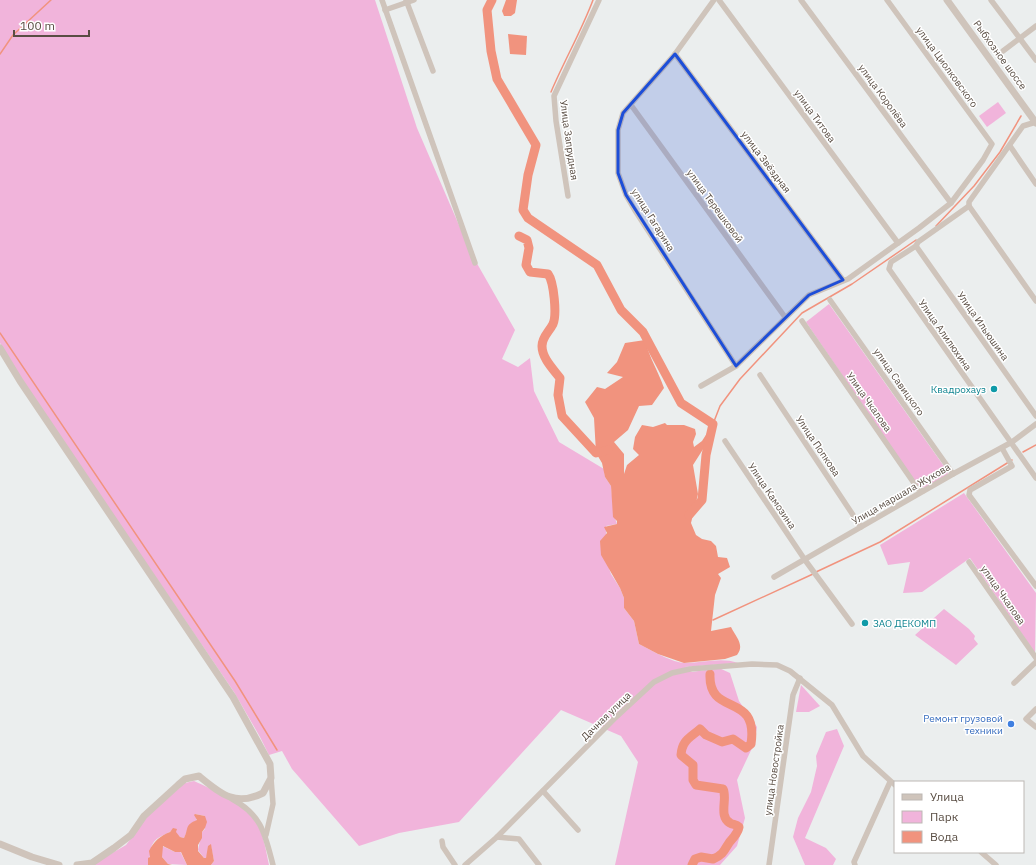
<svg xmlns="http://www.w3.org/2000/svg" width="1036" height="865" font-family="'IBM Plex Sans',sans-serif">
	<style>
		.green { fill: #f1b4db }
		.water { fill: #f1937e }
		.lines { fill: none; stroke-linecap: round; stroke-linejoin: round }
		.stream { stroke: #f1937e; stroke-width: 1.5 }
		.river { stroke: #f1937e; stroke-width: 9 }
		.minor { stroke: #cfc4bb; stroke-width: 5.5 }
		.tertiary { stroke: #cfc4bb; stroke-width: 7 }
		.marked { fill: #1d4ed8; fill-opacity: 0.2; stroke: #1d4ed8; stroke-width: 3; stroke-linejoin: round }
		.culture-dot { fill: #0f9aa8; stroke: #fff; stroke-width: 1.5 }
		.shop-dot { fill: #3f7fe0; stroke: #fff; stroke-width: 1.5 }
		.labels { text-anchor: middle; dominant-baseline: central; stroke-width: 3; stroke-linejoin: round; paint-order: stroke }
		.street-label { font-size: 10px; fill: #594d43; stroke: #fff }
		.culture-label { font-size: 10px; fill: #0d838f; stroke: #fff; text-anchor: end }
		.shop-label { font-size: 10px; fill: #366cbe; stroke: #fff; text-anchor: end }
	</style>
	<rect width="100%" height="100%" fill="#ebeeee"/>
	<g class="green">
		<path d="M0 0H375L417 128 471 253 515 330 502 359 518 367 530 358 534 391 559 442 604 469 605 477 611 486 614 515 617 524 606 526V560L611 574 620 588 624 598V608L634 621 639 644C651 650 672 663 686 663 703 663 721 657 738 663L685 667 692 672 719 668 730 673 739 701 757 727 754 744 737 780 745 818 737 846 720 865H615L638 762 621 736 561 710 459 822 399 833 359 846 292 769 282 751 269 755 260 737 234 692 31 394 0 343Z"/>
		<polygon points="998,102 1006,113 987,127 979,116"/>
		<polygon points="829,304 948,472 947,476 925,488 917,485 806,322"/>
		<polygon points="964,493 1036,593 1035,653 970,558 922,592 903,593 910,562 888,565 880,545"/>
		<polygon points="944,609 969,629 975,636 974,639 978,644 956,665 915,635"/>
		<polygon points="801,685 820,706 809,712 796,712"/>
		<polygon points="837,729 844,746 805,838 826,848 836,859 833,865 805,865 793,837 798,818 811,792 817,766 816,756 826,732"/>
		<path d="M194 781C214 790 246 805 257 824 264 836 266 851 269 865H211L214 861 211 846 206 858H204L198 850 202 832 205 829V816L195 814 197 821C186 824 189 830 184 838L180 837 172 830C166 836 157 835 152 845 150 851 151 856 148 861V865H92L126 845 150 813 185 783Z"/>
		<polygon points="162,846 175,852 180,851 187,865 168,864 162,857"/>
	</g>
	<g class="water">
		<polygon points="506,0 517,0 515,13 511,16 504,16 502,11"/>
		<polygon points="508,34 527,36 526,55 510,54"/>
		<path d="M645 340C649 357 658 371 664 388L652 405 639 406 628 430 614 442 624 454V474L627 465 639 455 633 449 635 437 642 425 653 427 665 423 667 425H684L695 429 696 434 693 442 694 447 702 441 713 424 707 443 693 465 698 494 691 523 696 535 702 539 711 541 716 546 718 557 727 558 730 567 718 574 721 578 715 595 711 631 731 627C736 637 745 645 737 655L725 659 684 663 658 654 639 644 634 621 624 608V598L620 588 601 555 600 541 607 533 604 527 617 524V521L613 517 611 486 605 477 602 463 596 453 594 418 585 402 597 387 605 389 623 377 607 373 617 362 625 343Z"/>
		<path d="M195 814 205 816 207 822 205 828 202 832V838L198 845V851L204 858H206L208 846 211 844 214 861 211 865H187L181 852H175L163 846 162 857 168 864 172 865H148V858L150 857 149 851C154 841 160 836 170 832L173 828 177 829 176 832 180 837 184 838C189 829 184 825 197 820L194 815Z"/>
	</g>
	<g class="lines">
		<g class="stream">
			<polyline points="0,54 13,35 51,0"/>
			<path d="M551 92C564 61 581 32 593 0"/>
			<polyline points="936,226 974,186 1000,152 1021,116"/>
			<polyline points="0,333 235,681 277,750"/>
			<polyline points="713,424 720,406 740,379 802,313 852,284 916,240"/>
			<polyline points="1023,452 1036,445"/>
			<polyline points="816,572 880,542 1012,460"/>
			<polyline points="713,620 813,574"/>
		</g>
		<g class="river">
			<polyline points="492,0 487,10 491,51 497,79 536,145 528,175 523,210 528,218 597,265 621,310 643,332 681,403 713,424 706,455 702,500 689,515"/>
			<path d="M519 236 527 240 529 248 526 265 530 272 548 274C554 282 557 315 553 324 549 332 542 337 542 346 542 358 553 369 560 378L558 395 562 416 596 453 608 450"/>
			<path d="M692 865 695 859 701 857 713 859C727 853 724 847 733 838 736 834 738 832 739 827 736 824 733 825 730 823 718 816 728 798 723 789L696 785 693 780V765L681 755C682 740 690 738 700 729L706 735 722 742 733 739 746 748 751 744C759 691 708 718 710 674"/>
		</g>
		<g class="minor">
			<polyline points="382,0 475,263"/>
			<polyline points="406,0 433,71"/>
			<polyline points="714,0 675,54 623,113 618,130 618,173 626,195 636,212 736,366"/>
			<polyline points="719,0 898,243"/>
			<polyline points="801,0 951,203"/>
			<polyline points="991,0 1036,60"/>
			<polyline points="385,10 414,0"/>
			<polyline points="1003,51 1036,26"/>
			<polyline points="675,54 843,280"/>
			<polyline points="631,105 785,317"/>
			<polyline points="1036,122 1023,126 969,202 969,206 918,242 916,246 891,262 889,269 1036,478"/>
			<polyline points="1010,146 1036,184"/>
			<polyline points="568,196 556,121 554,96 599,0"/>
			<polyline points="969,206 1036,301"/>
			<polyline points="916,246 1036,416"/>
			<polyline points="830,300 953,474"/>
			<polyline points="802,321 918,489 923,491"/>
			<polyline points="760,375 861,527"/>
			<polyline points="701,386 736,366 809,295 848,279 919,228 951,203 983,160 992,144 887,0"/>
			<polyline points="725,441 805,560 852,624"/>
			<polyline points="1002,448 1012,466 970,490 969,495 1036,586"/>
			<polyline points="969,562 1036,658"/>
			<polyline points="774,577 953,474 1012,442 1036,424"/>
			<polyline points="1014,683 1036,662"/>
			<polyline points="1036,709 1026,719 1036,727"/>
			<polyline points="543,791 578,830"/>
			<path d="M232 799C262 815 265 834 273 865"/>
			<polyline points="266,835 273,804 271,778"/>
			<polyline points="497,837 519,839 539,865"/>
			<polyline points="442,841 443,847 455,865"/>
			<polyline points="981,852 996,865"/>
			<polyline points="465,865 497,837 614,719 654,682 672,673 690,669 752,664 777,665 790,671 832,705 863,756 895,785"/>
			<polyline points="769,865 793,695 800,678"/>
			<polyline points="855,865 854,862 890,782"/>
		</g>
		<g class="tertiary">
			<polyline points="947,0 1036,123"/>
			<path d="M0 348 20 381 233 697 270 764 271 778 263 793C235 807 221 794 199 776L185 779 178 785 144 816 131 835 114 848 92 863 77 865"/>
			<polyline points="0,844 32,857 59,865"/>
		</g>
	</g>
	<path class="marked" d="M675 54 843 280 809 295 736 366 626 195 618 173V130L623 113Z"/>
	<g class="culture-dot">
		<circle cx="994" cy="389" r="4"/>
		<circle cx="865" cy="623" r="4"/>
	</g>
	<circle class="shop-dot" cx="1011" cy="724" r="4"/>
	<g class="labels">
		<g class="street-label">
			<text transform="translate(1000 55) rotate(54)">Рыбхозное шоссе</text>
			<text transform="translate(947 67) rotate(54)">улица Циолковского</text>
			<text transform="translate(883 96) rotate(54)">улица Королёва</text>
			<text transform="translate(815 116) rotate(54)">улица Титова</text>
			<text transform="translate(569 140) rotate(82)">Улица Запрудная</text>
			<text transform="translate(766 162) rotate(53)">улица Звёздная</text>
			<text transform="translate(715 206) rotate(54)">улица Терешковой</text>
			<text transform="translate(653 220) rotate(58)">улица Гагарина</text>
			<text transform="translate(983 326) rotate(55)">Улица Ильюшина</text>
			<text transform="translate(945 335) rotate(55)">Улица Алилюхина</text>
			<text transform="translate(899 382) rotate(55)">улица Савицкого</text>
			<text transform="translate(869 402) rotate(55)">Улица Чкалова</text>
			<text transform="translate(818 446) rotate(56)">Улица Попкова</text>
			<text transform="translate(901 494) rotate(-30)">Улица маршала Жукова</text>
			<text transform="translate(772 496) rotate(56)">Улица Камозина</text>
			<text transform="translate(1003 595) rotate(55)">улица Чкалова</text>
			<text transform="translate(606 716) rotate(-44)">Дачная улица</text>
			<text transform="translate(774 770) rotate(-82)">улица Новостройка</text>
		</g>
		<g class="culture-label">
			<text x="986" y="389">Квадрохауз</text>
			<text x="873" y="623" text-anchor="start">ЗАО ДЕКОМП</text>
		</g>
		<g class="shop-label">
			<text x="1003" y="718">Ремонт грузовой<tspan x="1003" dy="12">техники</tspan></text>
		</g>
	</g>
	<rect x="894" y="781" width="130" height="72" fill="#ffffff" stroke="#bdb8b4"/>
	<rect x="902" y="794" width="20" height="6" fill="#cfc4bb" stroke="#bdb8b4"/>
	<text x="930" y="801" font-size="12" fill="#594d43">Улица</text>
	<rect x="902" y="811" width="20" height="12" fill="#f1b4db" stroke="#bdb8b4"/>
	<text x="930" y="821" font-size="12" fill="#594d43">Парк</text>
	<rect x="902" y="831" width="20" height="12" fill="#f1937e" stroke="#bdb8b4"/>
	<text x="930" y="841" font-size="12" fill="#594d43">Вода</text>
	<path d="M14 30v6h75v-6" fill="none" stroke="#594d43" stroke-width="2"/>
	<text x="20" y="30" font-size="12" fill="#594d43" stroke="#ffffff" stroke-width="3" paint-order="stroke">100 m</text>
</svg>
